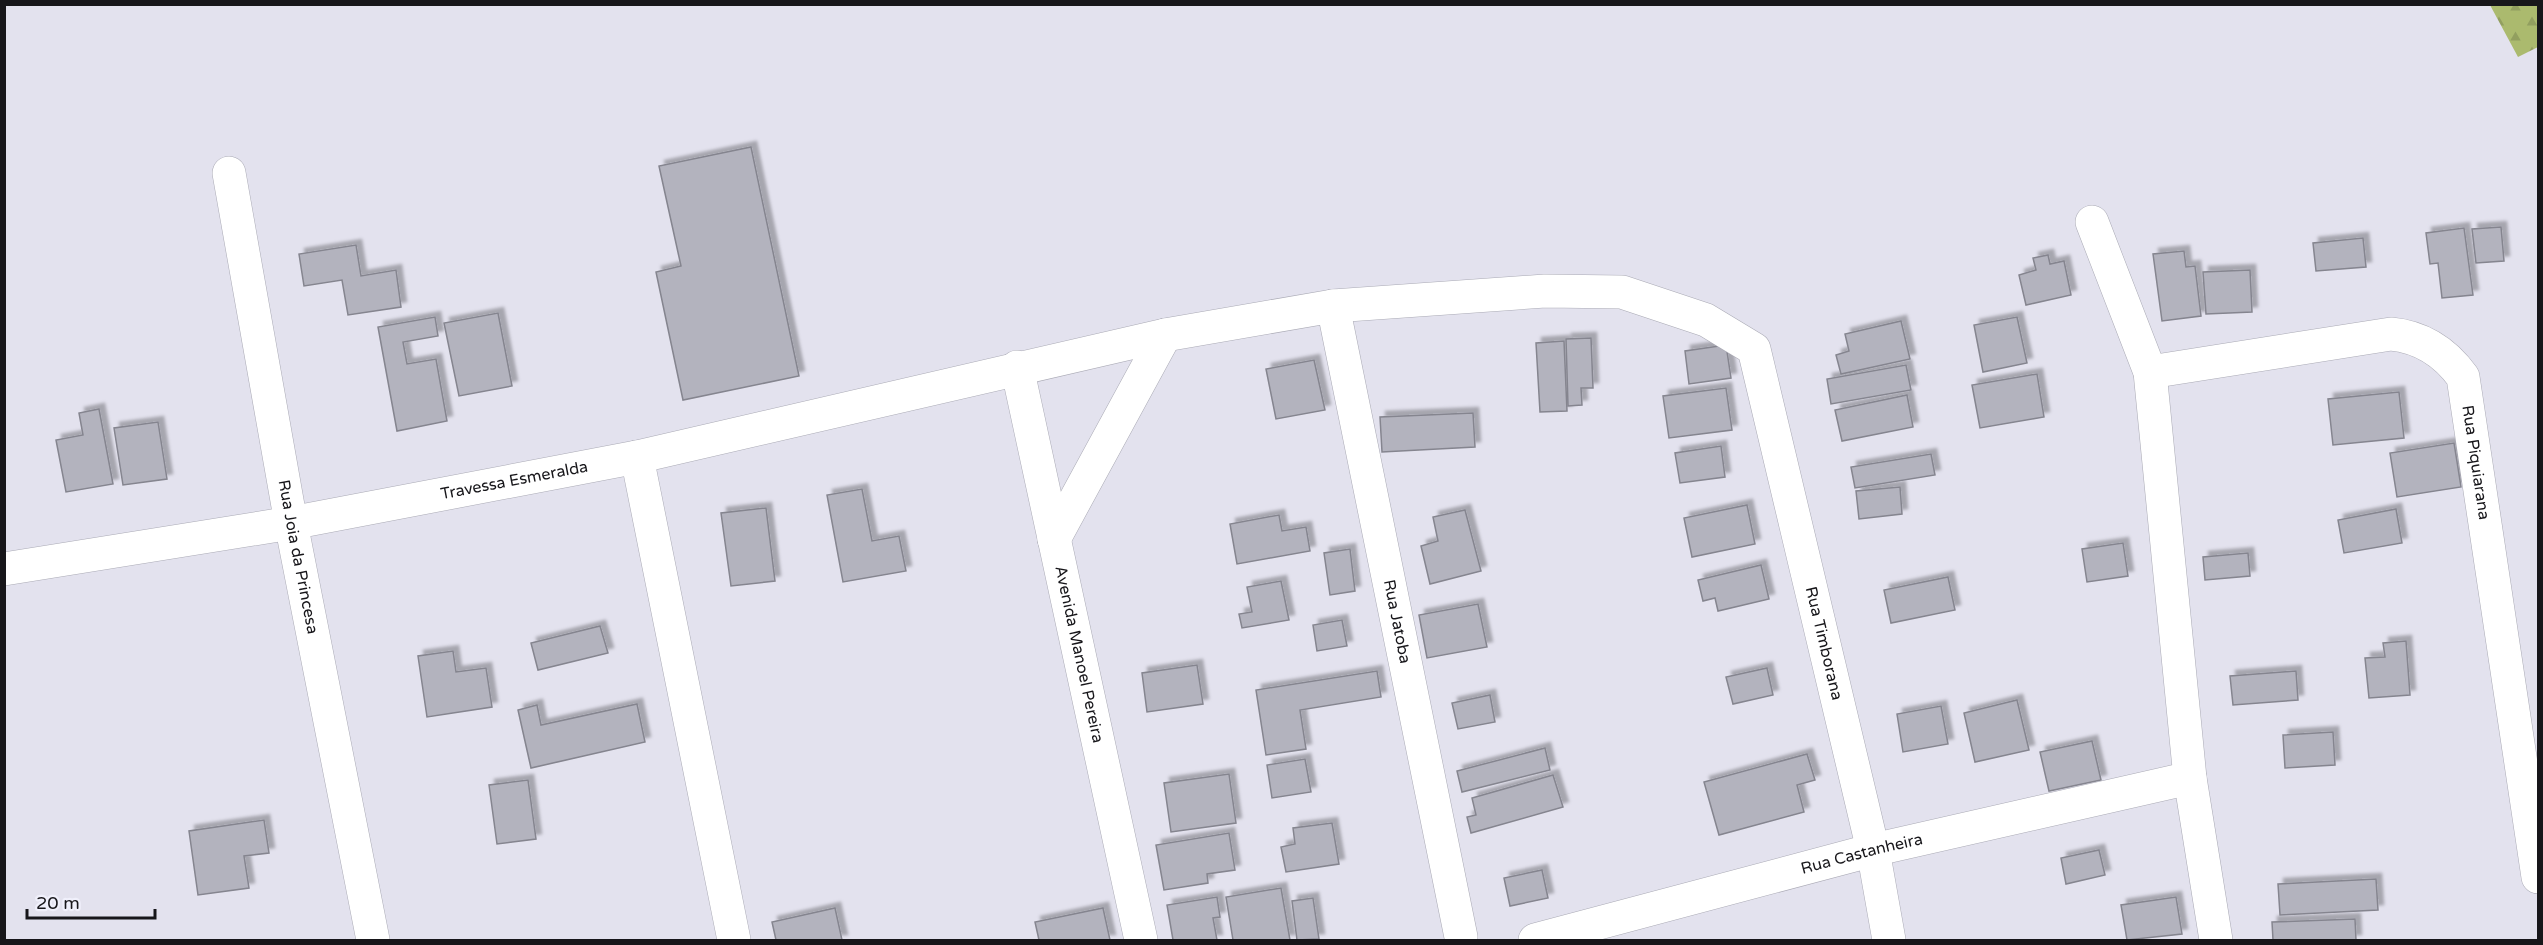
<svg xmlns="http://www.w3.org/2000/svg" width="2543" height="945" font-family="'Varela Round',sans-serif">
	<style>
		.forest { fill: url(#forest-firs) }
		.building { fill: #b3b3be; stroke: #85858f; stroke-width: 1.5; filter: url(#shadow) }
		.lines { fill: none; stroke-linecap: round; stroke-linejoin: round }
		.minor-casing { stroke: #aaaab5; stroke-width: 34 }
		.minor { stroke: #fff; stroke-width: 33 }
		.labels { text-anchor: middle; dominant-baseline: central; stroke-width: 6; stroke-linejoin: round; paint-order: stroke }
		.street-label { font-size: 16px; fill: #17161a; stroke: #f0f0fb }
	</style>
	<defs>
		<pattern id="forest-firs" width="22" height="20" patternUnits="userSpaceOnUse" patternTransform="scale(1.5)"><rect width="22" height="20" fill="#abba6e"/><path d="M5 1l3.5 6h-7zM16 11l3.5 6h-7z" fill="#929f5f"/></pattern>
		<filter id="shadow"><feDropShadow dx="5.5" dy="-5.5" stdDeviation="1.5" flood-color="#0004"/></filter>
	</defs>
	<rect width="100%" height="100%" fill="#e3e2ee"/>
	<polygon class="forest" points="2490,5 2538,5 2538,47 2518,57"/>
	<g class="building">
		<polygon points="751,147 799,376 683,400 656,272 681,266 659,166"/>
		<polygon points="2501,227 2504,261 2476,263 2472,229"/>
		<polygon points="2464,228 2473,295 2442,298 2438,263 2430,264 2426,233"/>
		<polygon points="2363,238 2366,267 2316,271 2313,243"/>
		<polygon points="356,245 361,276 396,270 401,307 348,315 342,280 304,286 299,254"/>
		<polygon points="2184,251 2186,267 2195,266 2201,316 2162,321 2153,254"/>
		<polygon points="2048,255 2050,264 2064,261 2071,295 2026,305 2019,275 2036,270 2033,258"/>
		<polygon points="2250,270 2252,312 2206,314 2203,272"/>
		<polygon points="498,313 512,386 459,396 444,323"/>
		<polygon points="435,317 438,336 403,342 407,364 436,359 447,421 397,431 378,327"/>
		<polygon points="2017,317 2027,363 1983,372 1974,325"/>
		<polygon points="1901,321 1910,359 1841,374 1836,355 1849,351 1845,334"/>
		<polygon points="1591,338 1593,388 1581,388 1582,405 1568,406 1566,339"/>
		<polygon points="1564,341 1567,411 1540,412 1536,343"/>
		<polygon points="1726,345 1731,378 1689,384 1685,351"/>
		<polygon points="1314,360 1325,410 1276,419 1266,369"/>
		<polygon points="1906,365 1911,390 1831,404 1827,379"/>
		<polygon points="2037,374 2044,417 1980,428 1972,385"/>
		<polygon points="1726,388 1732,430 1669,438 1663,396"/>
		<polygon points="2399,392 2404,438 2333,445 2328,399"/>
		<polygon points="1907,395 1913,427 1842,441 1835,410"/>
		<polygon points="99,409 113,484 66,492 56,440 83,435 79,413"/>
		<polygon points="1473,413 1475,447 1382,452 1380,417"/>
		<polygon points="158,422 167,479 123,485 114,428"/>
		<polygon points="2454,443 2461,487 2397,497 2390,453"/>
		<polygon points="1721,446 1725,477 1680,483 1675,453"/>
		<polygon points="1931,454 1935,475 1855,488 1851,467"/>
		<polygon points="1900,487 1902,514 1859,519 1856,491"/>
		<polygon points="862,489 872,541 899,536 906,571 843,582 827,495"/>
		<polygon points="1747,505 1755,544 1692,557 1684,518"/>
		<polygon points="766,508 775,581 731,586 721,513"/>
		<polygon points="2396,509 2402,543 2344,553 2338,520"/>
		<polygon points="1465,510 1481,571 1430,584 1421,546 1438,541 1433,517"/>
		<polygon points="1279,515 1282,531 1306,527 1310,551 1237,564 1230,524"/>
		<polygon points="2123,543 2128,576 2087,582 2082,549"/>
		<polygon points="1350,549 1355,591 1330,595 1324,553"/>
		<polygon points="2248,553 2250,576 2205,580 2203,557"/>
		<polygon points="1761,565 1769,599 1718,611 1715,598 1703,601 1698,580"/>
		<polygon points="1948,577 1955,610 1891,623 1884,590"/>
		<polygon points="1281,581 1289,620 1242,628 1239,614 1252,612 1247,587"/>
		<polygon points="1478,604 1487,647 1427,658 1419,615"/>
		<polygon points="1342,620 1347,646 1317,651 1313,625"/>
		<polygon points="600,626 608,653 538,670 531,643"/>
		<polygon points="2406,641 2410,695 2369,698 2365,658 2385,657 2383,643"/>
		<polygon points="453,651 456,672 486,668 492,707 427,717 418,656"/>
		<polygon points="1197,665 1203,704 1147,712 1142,673"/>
		<polygon points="1767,668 1773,695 1733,704 1726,677"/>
		<polygon points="1377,671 1381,697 1300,710 1306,749 1266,755 1256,690"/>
		<polygon points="2296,671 2298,700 2233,705 2230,676"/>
		<polygon points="1490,695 1495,722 1458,729 1452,703"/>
		<polygon points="2017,700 2029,750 1975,762 1964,713"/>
		<polygon points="637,704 645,742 531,768 518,710 537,705 541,725"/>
		<polygon points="1941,706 1948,744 1903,752 1897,714"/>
		<polygon points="2333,732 2335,765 2285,768 2283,735"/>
		<polygon points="2092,741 2101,780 2049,791 2040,752"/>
		<polygon points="1545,748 1550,770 1462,792 1457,771"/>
		<polygon points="1807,754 1815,780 1797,785 1804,812 1719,835 1704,782"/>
		<polygon points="1305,759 1311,792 1272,798 1267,765"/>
		<polygon points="1229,774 1236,823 1171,832 1164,783"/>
		<polygon points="1553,775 1563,807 1471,833 1467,817 1476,815 1472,798"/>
		<polygon points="528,780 536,839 497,844 489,785"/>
		<polygon points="264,820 269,853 244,856 249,888 198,895 189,831"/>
		<polygon points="1332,823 1339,864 1286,872 1281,847 1295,844 1293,828"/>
		<polygon points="1229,833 1235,870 1207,874 1208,883 1164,890 1156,845"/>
		<polygon points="2099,850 2105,875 2066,884 2061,858"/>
		<polygon points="1542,870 1548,898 1510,906 1504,878"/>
		<polygon points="2376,879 2378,910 2280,915 2278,884"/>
		<polygon points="1281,888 1290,940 1233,940 1226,897"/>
		<polygon points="1217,897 1220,917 1213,918 1217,940 1173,940 1167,905"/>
		<polygon points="2176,897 2182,934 2127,940 2121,905"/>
		<polygon points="1313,898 1319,939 1297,940 1292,901"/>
		<polygon points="835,908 842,940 776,940 772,922"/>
		<polygon points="1103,908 1110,940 1039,940 1035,922"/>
		<polygon points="2355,919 2356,940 2273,940 2272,922"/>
	</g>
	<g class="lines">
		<defs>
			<g id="minor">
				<path id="s1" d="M229 173 291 523 373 940"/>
				<polyline points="2092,222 2150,372 2190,778 2216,940"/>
				<path id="s2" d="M1333 306 1461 937"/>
				<path id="s3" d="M1017 367 1141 940"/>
				<path id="s4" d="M2150 372 2391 334C2422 337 2445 352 2463 377L2538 877"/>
				<polyline points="637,457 734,940"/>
				<polyline points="1054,539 1165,335"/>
				<path id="s5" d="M4 569 291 523 637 457 1165 335 1333 306 1545 291 1622 292 1706 320 1754 349 1873 850 1889 940"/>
				<path id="s6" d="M1535 940 1873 850 2190 778"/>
			</g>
		</defs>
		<use href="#minor" class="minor-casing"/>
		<use href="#minor" class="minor"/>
	</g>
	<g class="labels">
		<g class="street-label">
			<text stroke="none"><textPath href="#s4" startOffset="417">Rua Piquiarana</textPath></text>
			<text stroke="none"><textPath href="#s5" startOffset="518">Travessa Esmeralda</textPath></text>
			<text stroke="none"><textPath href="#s1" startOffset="390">Rua Joia da Princesa</textPath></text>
			<text stroke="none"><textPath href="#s2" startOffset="322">Rua Jatoba</textPath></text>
			<text stroke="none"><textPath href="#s5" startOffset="2092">Rua Timborana</textPath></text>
			<text stroke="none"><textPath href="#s3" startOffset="294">Avenida Manoel Pereira</textPath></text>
			<text stroke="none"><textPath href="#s6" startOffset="338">Rua Castanheira</textPath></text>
		</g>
	</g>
	<rect width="2543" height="945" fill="none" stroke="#17161a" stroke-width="12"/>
	<path d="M27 909v9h128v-9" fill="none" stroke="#17161a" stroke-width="3"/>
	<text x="36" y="909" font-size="18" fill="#17161a" stroke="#f0f0fb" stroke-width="4.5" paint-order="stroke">20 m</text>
</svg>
